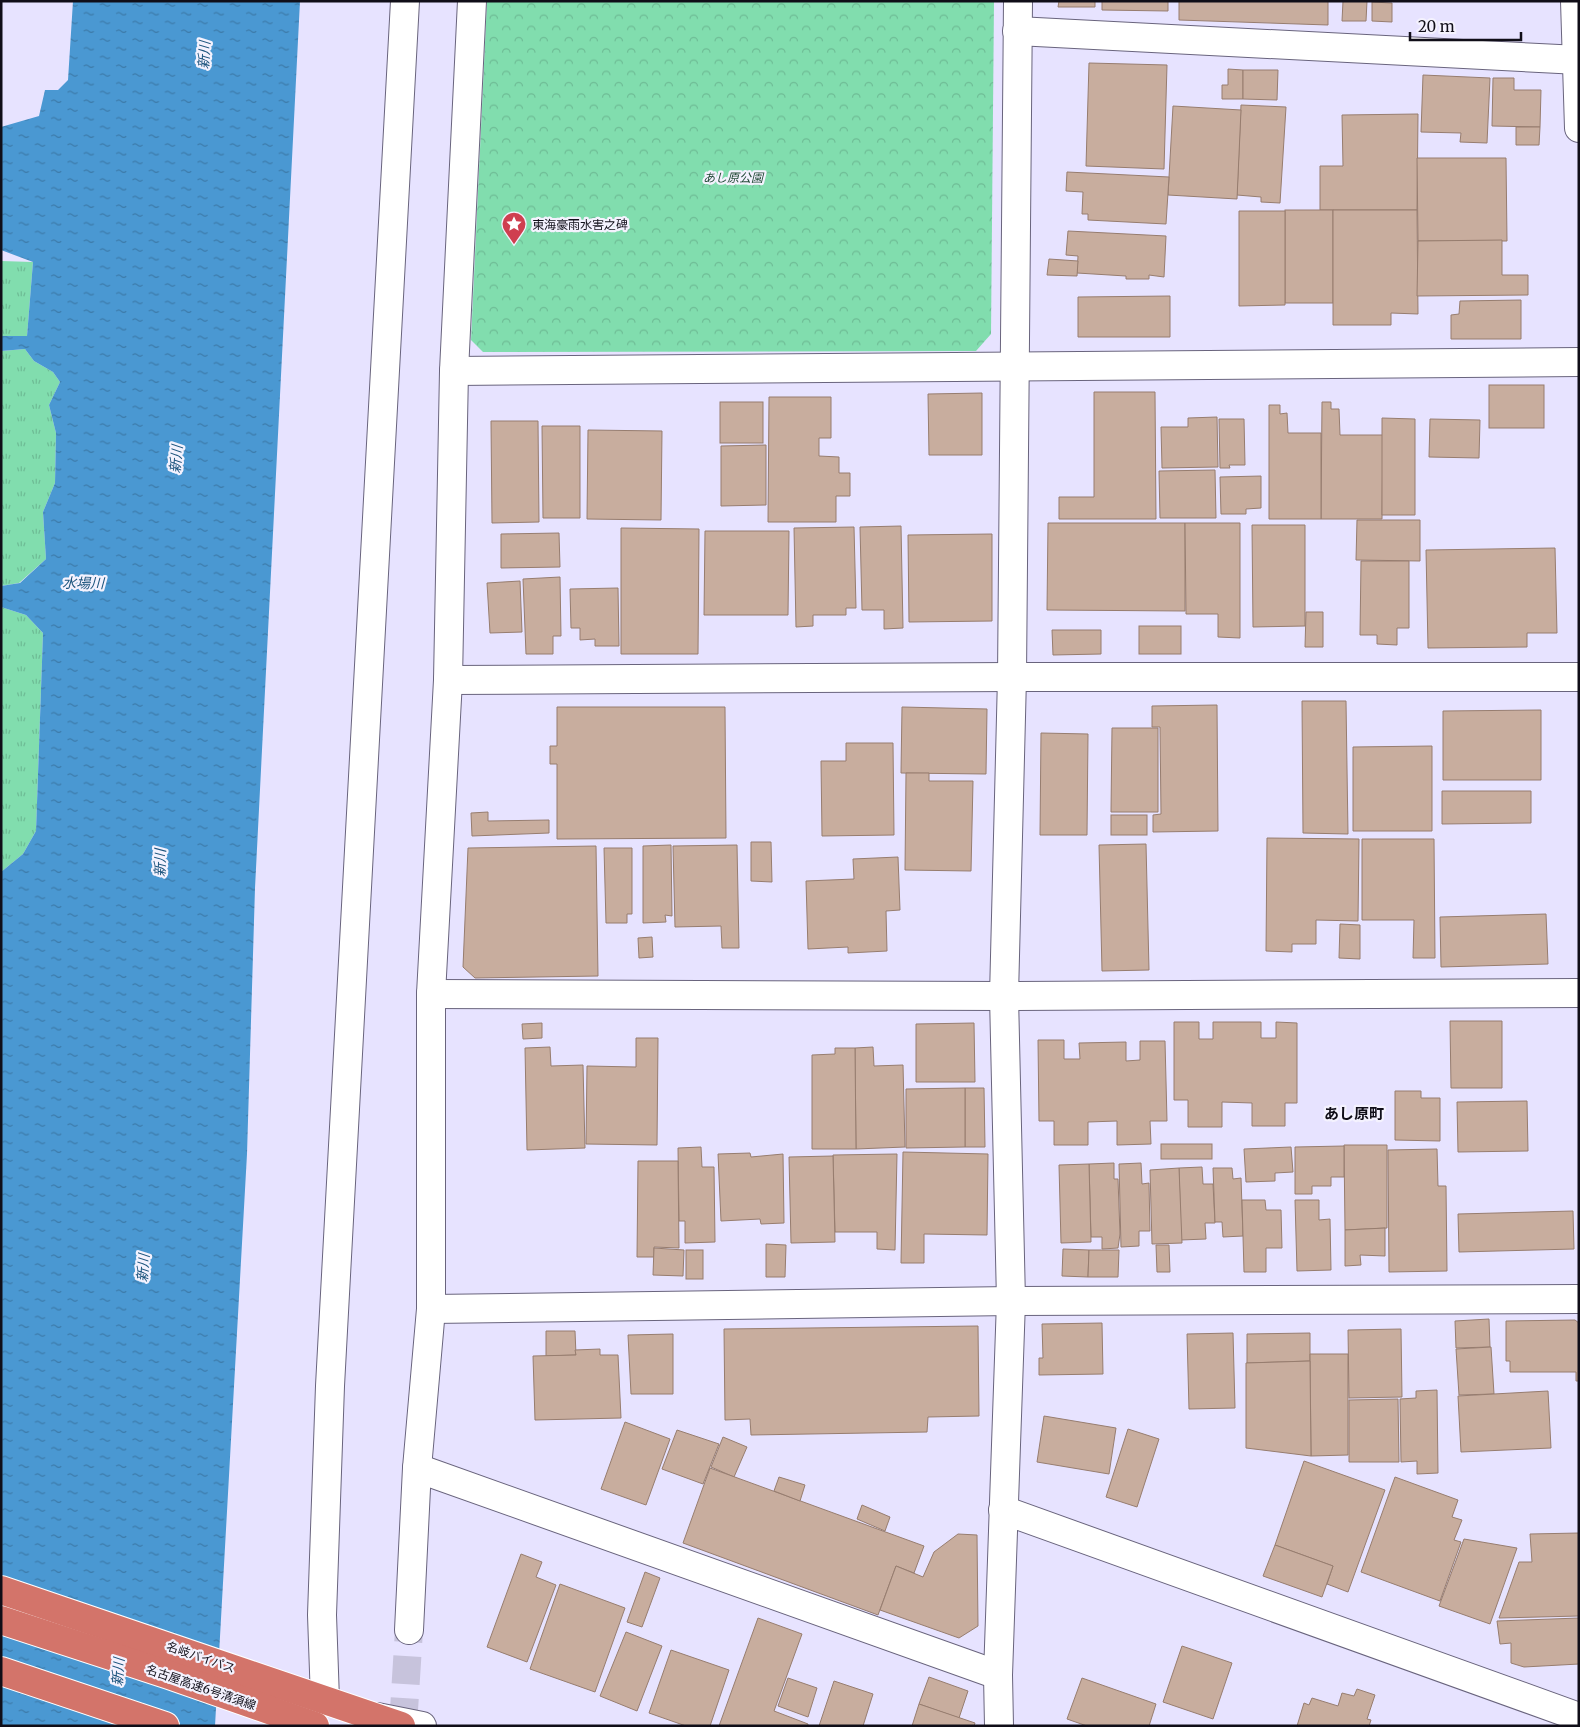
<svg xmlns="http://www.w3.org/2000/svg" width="1580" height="1727" font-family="Merriweather,'Noto Sans JP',serif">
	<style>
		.grass { fill: url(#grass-tufts) }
		.forest { fill: url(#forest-crowns) }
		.water { fill: url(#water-ripples) }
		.building { fill: #c8ad9e; stroke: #977d6f }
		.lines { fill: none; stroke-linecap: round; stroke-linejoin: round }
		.street-tunnel { stroke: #c7c3dc; stroke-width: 28; stroke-dasharray: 28 14; stroke-linecap: butt }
		.street-casing { stroke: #69647d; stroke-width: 30 }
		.highway-casing { stroke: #fff; stroke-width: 30 }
		.street { stroke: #fff; stroke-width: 28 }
		.highway { stroke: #d3746a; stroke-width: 28 }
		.labels { text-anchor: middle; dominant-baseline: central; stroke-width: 4.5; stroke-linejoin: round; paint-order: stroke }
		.park-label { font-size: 12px; font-style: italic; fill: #204935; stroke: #f4f2fe }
		.poi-label { font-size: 12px; fill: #100e18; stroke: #f4f2fe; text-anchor: start }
		.street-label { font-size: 12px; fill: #100e18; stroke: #f4f2fe }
		.water-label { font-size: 14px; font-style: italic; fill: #1c547d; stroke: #f4f2fe }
		.quarter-label { font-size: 15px; font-weight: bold; fill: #100e18; stroke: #f4f2fe }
	</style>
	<defs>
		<pattern id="grass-tufts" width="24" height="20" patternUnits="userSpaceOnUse" patternTransform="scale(1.25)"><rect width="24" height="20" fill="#81ddae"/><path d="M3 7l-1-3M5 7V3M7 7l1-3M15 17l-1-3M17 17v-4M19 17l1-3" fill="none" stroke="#6ebc95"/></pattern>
		<pattern id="forest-crowns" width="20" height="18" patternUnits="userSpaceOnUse" patternTransform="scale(1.25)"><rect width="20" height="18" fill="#81ddae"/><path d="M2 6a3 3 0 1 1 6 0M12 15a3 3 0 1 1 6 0" fill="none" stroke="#6ebc95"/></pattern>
		<pattern id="water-ripples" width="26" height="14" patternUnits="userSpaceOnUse" patternTransform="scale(1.25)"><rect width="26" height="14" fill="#4a98d2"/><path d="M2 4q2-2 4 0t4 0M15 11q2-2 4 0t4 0" fill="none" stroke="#3c7aa9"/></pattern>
	</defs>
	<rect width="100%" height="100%" fill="#e7e3ff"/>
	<g class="grass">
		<polygon points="1,261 33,262 27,336 1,336"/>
		<polygon points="25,349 34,361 53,372 60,382 49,405 56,433 55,483 43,512 46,559 19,583 1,586 1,351"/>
		<polygon points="1,607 26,615 43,633 36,831 23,854 1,872"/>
	</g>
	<polygon class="forest" points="487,1 994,1 991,334 976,351 483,352 471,340"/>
	<polygon class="water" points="73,1 300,1 255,888 247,1154 215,1726 1,1726 1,872 23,854 36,831 43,633 26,615 1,607 1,586 20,583 46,559 43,512 55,483 56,433 49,405 60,382 53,372 34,361 25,349 1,351 1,336 27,336 33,262 1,250 1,127 39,116 45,90 58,90 68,80"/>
	<g class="building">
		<polygon points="1059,1 1095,1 1095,7 1058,7"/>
		<polygon points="1102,1 1168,1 1168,11 1102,10"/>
		<polygon points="1179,1 1328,1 1328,25 1179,20"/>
		<polygon points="1343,1 1367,1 1366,21 1342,21"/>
		<polygon points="1372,2 1392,3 1392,22 1372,21"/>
		<polygon points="1089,63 1167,65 1164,169 1086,166"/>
		<polygon points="1228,69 1243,70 1243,99 1222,99 1222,85 1228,85"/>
		<polygon points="1243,70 1278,70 1277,100 1243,99"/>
		<polygon points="1423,75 1490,78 1487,143 1460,142 1461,133 1421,132"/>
		<polygon points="1493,78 1514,78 1514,90 1541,90 1540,127 1492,126"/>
		<polygon points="1241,105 1286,107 1280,203 1261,202 1261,197 1237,195"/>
		<polygon points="1173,106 1241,110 1237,199 1168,195"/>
		<polygon points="1418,114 1417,210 1320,210 1320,166 1343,166 1342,115"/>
		<polygon points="1516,127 1540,127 1539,145 1516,145"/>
		<polygon points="1417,158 1506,158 1507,241 1418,241"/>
		<polygon points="1067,172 1169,177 1166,224 1088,220 1088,214 1082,214 1083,192 1066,191"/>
		<rect x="1285" y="210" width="48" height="93"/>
		<polygon points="1333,210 1417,210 1418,314 1391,313 1391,325 1333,325"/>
		<polygon points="1239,211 1285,211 1285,305 1239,306"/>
		<polygon points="1068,231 1166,236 1164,277 1149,275 1149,279 1126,279 1126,276 1077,273 1078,256 1066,255"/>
		<polygon points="1502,240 1502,275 1528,275 1528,295 1417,296 1418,241"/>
		<polygon points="1049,259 1078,261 1077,276 1047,275"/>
		<polygon points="1170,296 1170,337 1078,337 1078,297"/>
		<polygon points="1521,300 1521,339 1451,339 1451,315 1459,314 1460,301"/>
		<rect x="1489" y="385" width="55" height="43"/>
		<polygon points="1094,392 1155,392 1156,519 1059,519 1059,497 1094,497"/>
		<polygon points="982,393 982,455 929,455 928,394"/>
		<polygon points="769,397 831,397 831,438 819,438 819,456 839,457 839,473 850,473 850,496 836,496 836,522 768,522"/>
		<rect x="720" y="402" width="43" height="41"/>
		<polygon points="1322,402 1331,402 1331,409 1339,409 1340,435 1383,435 1382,519 1321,519"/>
		<polygon points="1269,405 1280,405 1280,414 1287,413 1288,433 1321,433 1321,519 1269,519"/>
		<polygon points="1217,417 1218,467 1162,468 1161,427 1188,427 1188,418"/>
		<polygon points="1382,418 1415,419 1415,515 1382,515"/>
		<polygon points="1219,419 1244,419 1245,465 1229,465 1230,468 1220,468"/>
		<polygon points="1430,419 1480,420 1479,458 1429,457"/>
		<polygon points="491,421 538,421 539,522 492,523"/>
		<polygon points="542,426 580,426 580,518 543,518"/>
		<polygon points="588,430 662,431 661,520 587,519"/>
		<polygon points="766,445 766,505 721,506 721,446"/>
		<polygon points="1215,470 1216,518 1160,518 1159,471"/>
		<polygon points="1261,476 1261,508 1246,509 1246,514 1221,514 1220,477"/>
		<polygon points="1357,520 1420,520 1420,561 1356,560"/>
		<polygon points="1048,523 1185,523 1185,611 1047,610"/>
		<polygon points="1185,523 1240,523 1240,638 1218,637 1218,614 1186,614"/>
		<polygon points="1252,525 1305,525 1305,626 1253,627"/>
		<polygon points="901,526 903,628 884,629 884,610 862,610 860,527"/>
		<polygon points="854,527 856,608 846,608 846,615 813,615 813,626 796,627 794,528"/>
		<polygon points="621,528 699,529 698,654 621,654"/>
		<polygon points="705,531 789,531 788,615 704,615"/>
		<polygon points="559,533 560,567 501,568 501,534"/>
		<polygon points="992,534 992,621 909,622 908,535"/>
		<polygon points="1555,548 1557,633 1527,633 1527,647 1428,648 1426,550"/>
		<polygon points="1361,561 1409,561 1409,628 1397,628 1397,645 1377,644 1377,635 1360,635"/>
		<polygon points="560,577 561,636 553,636 553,654 526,654 523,579"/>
		<polygon points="520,581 522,632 490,633 487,583"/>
		<polygon points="618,588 619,646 595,646 595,639 580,640 580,628 571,628 570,589"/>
		<polygon points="1306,612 1323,612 1323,647 1305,647"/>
		<rect x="1139" y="626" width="42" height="28"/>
		<polygon points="1052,630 1101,630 1101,654 1053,655"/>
		<polygon points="1302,701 1346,701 1348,834 1303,833"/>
		<polygon points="1217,705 1218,831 1153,832 1153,815 1161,814 1160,727 1152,727 1152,706"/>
		<polygon points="557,707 725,707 726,838 557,839 557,764 550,764 550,746 557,746"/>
		<polygon points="902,707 987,709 986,774 901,773"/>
		<polygon points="1541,710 1541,780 1443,780 1443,711"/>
		<polygon points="1112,728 1158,728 1158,812 1111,812"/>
		<polygon points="1041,733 1088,734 1087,835 1040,835"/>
		<polygon points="846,743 893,743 894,835 822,836 821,761 846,761"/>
		<polygon points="1432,746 1432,831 1353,831 1353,747"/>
		<polygon points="906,773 929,773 929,781 973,781 971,871 905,870"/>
		<polygon points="1442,791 1531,791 1531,823 1442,824"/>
		<polygon points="488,812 488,821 549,820 549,833 472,836 471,813"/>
		<rect x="1111" y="815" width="36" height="20"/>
		<polygon points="1267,838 1359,839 1358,921 1316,920 1316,944 1292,944 1292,952 1266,951"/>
		<polygon points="1362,839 1434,839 1435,958 1413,958 1414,920 1362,920"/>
		<polygon points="751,842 771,842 772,882 751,881"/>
		<polygon points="1146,844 1149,970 1102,971 1099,845"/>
		<polygon points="671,845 672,916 665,915 666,922 643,923 643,846"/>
		<polygon points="737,845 739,948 722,948 721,926 675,927 673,846"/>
		<polygon points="596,846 598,976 475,978 463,967 468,848"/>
		<polygon points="604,848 632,848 632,914 627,914 627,923 606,923"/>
		<polygon points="898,857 900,910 886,911 887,951 848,953 848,947 808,949 806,881 854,879 853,859"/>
		<polygon points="1546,914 1548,964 1441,967 1440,917"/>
		<polygon points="1340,924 1360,925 1360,959 1339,958"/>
		<polygon points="652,937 653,957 639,958 638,938"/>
		<polygon points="1450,1021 1502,1021 1502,1088 1451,1088"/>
		<polygon points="1174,1022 1199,1022 1199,1039 1213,1039 1213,1022 1261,1022 1261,1038 1276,1038 1276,1022 1297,1023 1297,1103 1285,1103 1285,1126 1252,1126 1252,1103 1222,1102 1222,1127 1188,1127 1188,1100 1174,1100"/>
		<polygon points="542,1023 542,1038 523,1039 522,1024"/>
		<polygon points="974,1023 975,1082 916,1082 916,1024"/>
		<polygon points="636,1038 658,1038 657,1145 586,1144 587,1066 636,1067"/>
		<polygon points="1038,1040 1064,1040 1064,1059 1080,1059 1079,1043 1126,1042 1126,1061 1140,1060 1140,1041 1165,1041 1167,1121 1150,1121 1151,1144 1117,1145 1117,1121 1088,1122 1088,1145 1054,1145 1054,1121 1039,1121"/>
		<polygon points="550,1047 551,1066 583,1065 585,1148 527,1150 525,1048"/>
		<polygon points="873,1047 874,1066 903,1065 905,1147 856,1149 855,1048"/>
		<polygon points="835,1048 855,1048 856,1149 812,1149 812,1055 835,1054"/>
		<polygon points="965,1088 984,1088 985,1147 965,1147"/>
		<polygon points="965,1088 965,1147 906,1148 906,1089"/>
		<polygon points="1395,1091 1421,1091 1421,1098 1440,1098 1440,1141 1395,1140"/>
		<polygon points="1527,1101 1528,1151 1458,1152 1457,1102"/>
		<rect x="1161" y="1144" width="51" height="15"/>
		<polygon points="1344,1145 1387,1145 1387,1228 1345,1230"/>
		<polygon points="1344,1146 1344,1177 1331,1177 1331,1186 1312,1186 1312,1194 1295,1194 1295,1147"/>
		<polygon points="701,1147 702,1167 714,1167 715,1242 685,1243 685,1221 679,1221 678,1148"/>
		<polygon points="1291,1147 1293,1172 1275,1173 1275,1181 1246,1182 1244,1149"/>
		<polygon points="1437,1149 1438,1186 1446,1186 1447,1271 1389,1272 1388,1150"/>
		<polygon points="903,1152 988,1154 987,1235 924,1234 924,1263 901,1263"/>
		<polygon points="750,1153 751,1157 783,1154 784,1223 761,1224 760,1219 721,1221 718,1154"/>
		<polygon points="897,1154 895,1250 877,1249 877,1232 835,1232 833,1155"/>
		<polygon points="833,1156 835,1242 791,1243 789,1157"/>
		<polygon points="638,1161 678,1161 679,1248 654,1247 654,1257 637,1257"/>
		<polygon points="1114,1163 1114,1179 1118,1179 1120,1234 1118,1248 1102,1249 1102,1237 1091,1237 1089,1164"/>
		<polygon points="1141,1163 1142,1184 1149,1183 1150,1231 1139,1231 1139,1246 1121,1247 1119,1164"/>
		<polygon points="1089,1164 1091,1242 1061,1243 1059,1165"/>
		<polygon points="1202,1167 1203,1184 1213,1184 1215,1223 1205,1223 1206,1239 1181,1240 1179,1168"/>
		<polygon points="1179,1168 1182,1243 1152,1244 1150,1170"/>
		<polygon points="1213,1168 1232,1168 1233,1179 1241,1178 1243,1236 1223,1237 1222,1222 1215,1222"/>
		<polygon points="1242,1200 1265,1200 1266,1210 1281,1210 1282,1248 1266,1248 1266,1272 1244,1272"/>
		<polygon points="1295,1200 1319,1200 1319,1220 1330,1219 1331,1270 1297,1271"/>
		<polygon points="1573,1211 1574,1249 1459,1252 1458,1214"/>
		<polygon points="1385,1228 1385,1256 1360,1255 1361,1265 1345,1266 1345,1230"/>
		<polygon points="766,1244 786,1245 785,1277 766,1277"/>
		<polygon points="1156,1245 1169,1245 1170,1272 1157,1272"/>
		<polygon points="654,1248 684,1250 683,1276 653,1275"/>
		<polygon points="1063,1249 1089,1250 1088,1277 1062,1276"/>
		<rect x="686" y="1250" width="17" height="29"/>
		<polygon points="1089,1250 1119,1250 1118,1277 1088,1277"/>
		<polygon points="1489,1319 1490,1347 1456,1348 1455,1321"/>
		<polygon points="1575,1320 1579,1323 1579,1381 1576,1381 1576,1372 1510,1372 1510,1361 1506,1361 1506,1321"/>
		<polygon points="1102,1323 1103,1374 1039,1375 1039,1358 1043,1358 1042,1324"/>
		<polygon points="978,1326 979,1416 928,1417 927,1432 751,1435 750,1419 725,1420 724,1329"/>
		<polygon points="1401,1329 1402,1397 1349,1398 1348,1330"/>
		<polygon points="546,1331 575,1331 576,1355 546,1356"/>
		<polygon points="1233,1333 1235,1408 1189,1409 1187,1334"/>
		<polygon points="1310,1333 1310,1361 1247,1363 1247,1334"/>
		<polygon points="673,1334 673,1394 631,1394 628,1335"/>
		<polygon points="1491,1347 1494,1394 1459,1395 1456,1349"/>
		<polygon points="600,1349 600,1355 618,1355 621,1418 535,1420 533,1356 576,1355 575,1350"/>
		<polygon points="1310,1354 1348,1354 1348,1455 1311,1456"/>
		<polygon points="1310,1361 1311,1456 1246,1448 1246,1363"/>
		<polygon points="1437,1390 1438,1473 1417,1474 1417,1461 1401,1462 1400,1399 1416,1398 1416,1391"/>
		<polygon points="1548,1391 1551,1448 1461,1452 1458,1396"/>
		<polygon points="1398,1399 1399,1462 1349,1462 1349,1400"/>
		<polygon points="1044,1416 1116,1428 1109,1474 1037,1462"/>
		<polygon points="625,1422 670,1439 646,1505 601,1489"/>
		<polygon points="1128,1429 1159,1439 1137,1507 1106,1497"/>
		<polygon points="677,1430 719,1444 703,1484 662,1469"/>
		<polygon points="723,1437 747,1447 734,1477 711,1467"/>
		<polygon points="1304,1461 1385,1490 1348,1592 1327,1584 1333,1566 1275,1545"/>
		<polygon points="710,1468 924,1546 914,1573 896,1566 878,1615 683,1543"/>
		<polygon points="779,1477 805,1485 800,1501 774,1491"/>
		<polygon points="1395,1477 1458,1500 1452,1517 1462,1520 1454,1540 1461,1542 1440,1601 1361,1572"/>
		<polygon points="862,1505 890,1517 885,1531 857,1519"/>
		<polygon points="1579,1533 1579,1616 1499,1618 1519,1562 1532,1562 1530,1534"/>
		<polygon points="958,1534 977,1535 978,1626 959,1638 880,1610 896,1566 923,1577 934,1552"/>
		<polygon points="1464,1539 1517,1548 1490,1624 1439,1606"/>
		<polygon points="1275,1545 1333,1566 1322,1597 1263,1576"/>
		<polygon points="521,1554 542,1562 536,1577 556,1585 527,1662 487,1647"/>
		<polygon points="645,1572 660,1578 642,1627 627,1622"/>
		<polygon points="560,1584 625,1608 595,1692 530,1669"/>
		<polygon points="758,1618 802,1634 774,1711 808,1724 808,1726 719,1726"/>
		<polygon points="1579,1618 1579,1664 1524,1667 1511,1663 1511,1643 1500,1644 1497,1621"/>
		<polygon points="626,1632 662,1646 637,1711 600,1696"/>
		<polygon points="1182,1646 1232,1663 1213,1719 1163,1702"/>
		<polygon points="671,1650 729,1670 710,1726 686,1726 649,1713"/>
		<polygon points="929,1677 968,1691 959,1718 919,1704"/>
		<polygon points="788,1678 817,1688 808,1717 778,1706"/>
		<polygon points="1082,1678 1156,1704 1149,1726 1087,1726 1067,1719"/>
		<polygon points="834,1681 873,1694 863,1726 819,1726"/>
		<polygon points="1357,1689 1375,1695 1367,1719 1371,1720 1369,1726 1297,1726 1304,1703 1309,1705 1312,1698 1338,1706 1342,1693 1354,1696"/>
		<polygon points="919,1704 975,1723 974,1726 912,1726"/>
	</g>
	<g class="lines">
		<polyline class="street-tunnel" points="403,1726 409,1630"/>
		<defs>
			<g id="street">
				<polyline points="1575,1 1579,128"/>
				<polyline points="1017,31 1579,60"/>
				<polyline points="454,371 1579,362"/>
				<polyline points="448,680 1012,677 1579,677"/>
				<polyline points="431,994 1004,996 1579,993"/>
				<polyline points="431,1309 1011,1301 1579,1299"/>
				<polyline points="417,1468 998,1675"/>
				<polyline points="1003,1510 1579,1717"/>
				<polyline points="409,1630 417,1468 431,1309 431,994 448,680 454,371 472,1"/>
				<polyline points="325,1700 322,1615 330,1386 405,1"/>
				<polyline points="377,1717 422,1726"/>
				<polyline points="999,1726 998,1675 1011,1301 1004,996 1012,677 1018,1"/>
			</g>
			<g id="highway">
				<polyline points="1,1590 401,1726"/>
				<polyline points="1,1620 169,1675 315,1726"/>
				<polyline points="1,1671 165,1726"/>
			</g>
		</defs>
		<use href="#street" class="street-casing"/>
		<use href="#highway" class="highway-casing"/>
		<use href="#street" class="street"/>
		<use href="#highway" class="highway"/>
	</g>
	<defs>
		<symbol id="sight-pin" viewBox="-11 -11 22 30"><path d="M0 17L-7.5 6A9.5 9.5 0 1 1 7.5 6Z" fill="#cf3f50" stroke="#f4f2fe"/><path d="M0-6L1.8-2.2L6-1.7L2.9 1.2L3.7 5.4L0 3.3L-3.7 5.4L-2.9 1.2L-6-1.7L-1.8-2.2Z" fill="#fff"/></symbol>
	</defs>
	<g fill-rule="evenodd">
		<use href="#sight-pin" x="500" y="210" width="28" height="38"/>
	</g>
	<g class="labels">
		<g class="park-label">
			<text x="733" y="177">あし原公園</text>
		</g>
		<g class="poi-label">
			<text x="532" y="224">東海豪雨水害之碑</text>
		</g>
		<g class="street-label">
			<text transform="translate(201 1657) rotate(19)">名岐バイパス</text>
			<text transform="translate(201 1687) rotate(19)">名古屋高速6号清須線</text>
		</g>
		<g class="water-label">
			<text transform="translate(204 55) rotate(-87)">新川</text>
			<text transform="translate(176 459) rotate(-85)">新川</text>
			<text transform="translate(83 583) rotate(1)">水場川</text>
			<text transform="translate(160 863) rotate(-89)">新川</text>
			<text transform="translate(143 1268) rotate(-86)">新川</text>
			<text transform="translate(118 1672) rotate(-86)">新川</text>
		</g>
		<g class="quarter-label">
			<text x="1354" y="1113">あし原町</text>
		</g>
	</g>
	<rect width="1580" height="1727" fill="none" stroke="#100e18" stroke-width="5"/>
	<path d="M1410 32v8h111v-8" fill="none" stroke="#100e18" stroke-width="2.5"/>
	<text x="1418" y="32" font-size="15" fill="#100e18" stroke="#f4f2fe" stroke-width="4" paint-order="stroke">20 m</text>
</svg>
